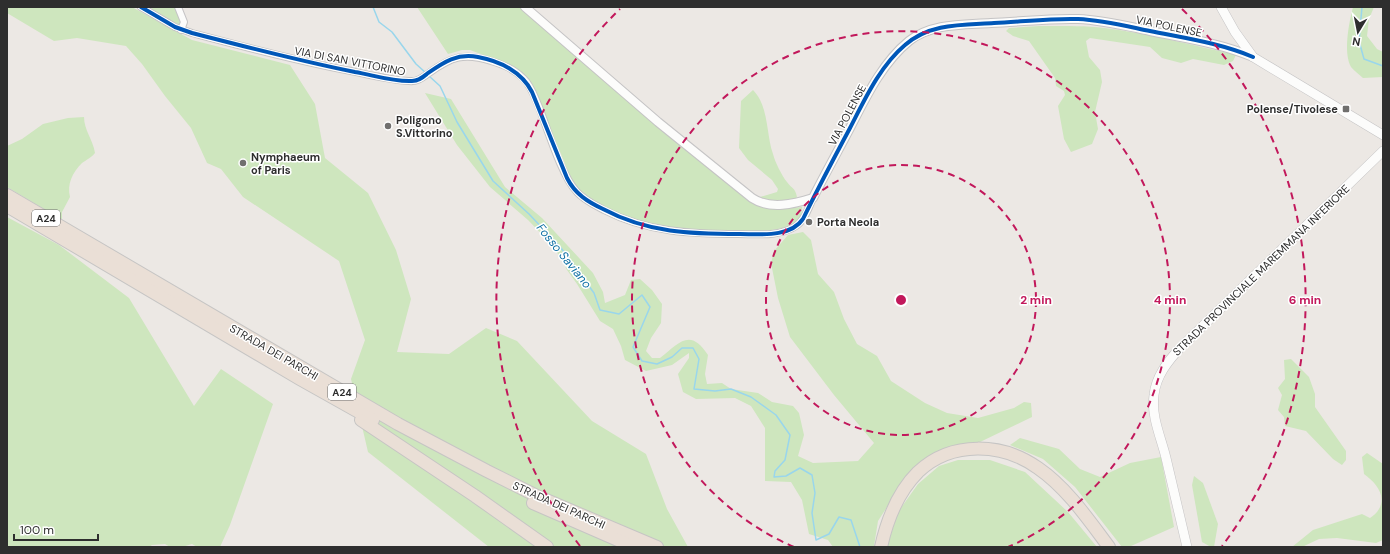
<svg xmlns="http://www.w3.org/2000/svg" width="1390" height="554" font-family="'DM Sans',sans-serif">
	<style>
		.green { fill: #cee6be }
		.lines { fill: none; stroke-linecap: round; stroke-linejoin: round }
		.stream { stroke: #99d6ec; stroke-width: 1.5 }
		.minor-casing { stroke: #c5c4c5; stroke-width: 8 }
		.tertiary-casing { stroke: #c5c4c5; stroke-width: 10 }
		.secondary-casing { stroke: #c5c4c5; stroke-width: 10 }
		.motorway-casing { stroke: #c6c5c4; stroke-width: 14 }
		.minor { stroke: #fcfcfb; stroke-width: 6 }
		.tertiary { stroke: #fcfcfb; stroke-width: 8 }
		.secondary { stroke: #fcfcfb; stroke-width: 9 }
		.motorway { stroke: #eadfd6; stroke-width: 12 }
		.cycleway-casing { stroke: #fff; stroke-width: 6 }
		.cycleway { stroke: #0057b8; stroke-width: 4 }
		.ring { fill: none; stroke: #c2185b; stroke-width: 2; stroke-dasharray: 7 5 }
		.poi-dot { fill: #706f6e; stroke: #fff; stroke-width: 1.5 }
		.labels { text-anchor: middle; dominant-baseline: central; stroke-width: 3; stroke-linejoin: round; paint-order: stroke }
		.shield { fill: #fff; stroke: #6d6d6d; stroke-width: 1 }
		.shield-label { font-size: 10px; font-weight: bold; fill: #2e2e2e }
		.street-label { font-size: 11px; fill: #2e2e2e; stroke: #fff }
		.poi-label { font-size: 11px; font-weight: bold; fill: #2e2e2e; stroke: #fff; text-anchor: start }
		.water-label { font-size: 12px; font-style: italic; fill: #0d6fa3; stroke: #fff }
		.centre { fill: #c2185b; stroke: #fff; stroke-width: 2 }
		.ring-label { font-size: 12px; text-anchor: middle; font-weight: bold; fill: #c2185b; stroke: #fff; stroke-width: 3; stroke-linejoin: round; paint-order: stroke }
	</style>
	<rect width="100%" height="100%" fill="#ece8e4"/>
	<g class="green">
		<polygon points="7,7 132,7 192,40 290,65 315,104 325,158 368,193 396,250 411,299 397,352 449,354 486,328 517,341 592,421 646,454 667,509 688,547 489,547 368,452 351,379 365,340 339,261 243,197 221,169 207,163 191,128 165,96 142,64 126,46 77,38 54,41 7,13"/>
		<polygon points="149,7 175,7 182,22 180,25 170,21"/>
		<path d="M417 7H521L657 124 751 202C768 209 784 209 802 207 802 214 801 219 795 223 775 238 677 231 651 225 624 219 588 204 572 181L535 91 505 63 470 50H462L448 54Z"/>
		<path d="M1353 7H1374L1369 19 1367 36 1377 49 1383 52V77L1363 78C1359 74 1354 71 1351 67 1343 52 1349 23 1353 7Z"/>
		<path d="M1039 26C1066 26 1093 25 1119 30 1158 36 1197 46 1236 55L1233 61 1224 65 1193 59 1181 63 1162 58 1150 47 1090 38 1086 41 1089 57 1100 70 1102 82 1095 112 1098 129 1092 144 1071 152 1064 139 1058 106 1065 95 1064 91 1056 86 1055 78 1029 41 1013 36 1006 31 1009 28Z"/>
		<path d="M753 90C769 106 766 134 773 154 775 162 782 176 787 182 792 189 795 187 797 197L792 202 760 200V197L777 192 778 189 772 180 748 160 739 148 741 101Z"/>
		<path d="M425 93 451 99 505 187 542 218 593 273 603 292 605 303 625 295 631 280 640 279 652 290 662 304 661 323 651 338 646 351 652 358H660C679 343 690 327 708 355L705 374 707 384 722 383 731 389 758 393 772 402 793 406 799 413 804 435 798 456 813 463 858 461 874 443 834 395 790 337 778 298 771 263 774 251 788 235 803 232 811 240 818 274 834 292 844 319 857 344 877 356 891 381 925 403 947 413 978 418 1014 408 1024 402 1031 403 1032 417 980 442 943 449 920 462 900 487 878 521 874 546 887 547 898 512 918 484 939 466 958 460H990L1025 472 1068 512 1097 547H833L828 540 809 534 802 500 791 482 765 481V428L751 406 735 398 696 399 683 392 678 374 689 358V353L672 365 646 371 625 360 621 346 613 329 600 321 577 284 567 270 554 247 528 220 490 187 457 145Z"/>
		<path d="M84 117C84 130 93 140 95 153 91 158 86 160 82 163 72 173 67 184 70 197L62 212V220L7 187V146L22 139 43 124 68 118Z"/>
		<polygon points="7,217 59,245 129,298 194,406 221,369 273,404 230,525 220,547 197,547 192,544 182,547 170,547 165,544 152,545 149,547 7,547"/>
		<polygon points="1291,359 1309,377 1315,394 1315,407 1346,451 1346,460 1342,465 1333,459 1306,431 1285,426 1284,417 1278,410 1282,395 1278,388 1285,379 1284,360"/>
		<polygon points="1020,438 1059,449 1080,469 1100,477 1130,463 1161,457 1174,527 1131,546 1122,547 1075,487 1043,459 1010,445"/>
		<path d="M1367 453 1383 464V540L1376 543 1337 538 1319 539 1302 547H1292L1313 530 1362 514 1370 518C1373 516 1377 513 1379 509 1387 495 1375 482 1364 474L1362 457Z"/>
		<polygon points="1194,476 1203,483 1218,524 1214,547 1211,547 1202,542 1192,485"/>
	</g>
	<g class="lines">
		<g class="stream">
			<polyline points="373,7 379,22 392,32 416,64 426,73"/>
			<polyline points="1362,7 1359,41 1364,59 1383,66"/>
			<polyline points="429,76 440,86 457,122 493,181 529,214 561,248 594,293 600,310 619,314 642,295 650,307 633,347 642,361 657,364 672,357 682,348 693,348 699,359 694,389 715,391 731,389 751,397 776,415 790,435 785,460 775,471 774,477 786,476 800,468 812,475 815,493 812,513 816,540 829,534 839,517 851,520 860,547"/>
		</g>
		<defs>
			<g id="minor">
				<path d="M141 7 175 27 192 33C245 47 297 61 351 71 370 75 390 80 409 81 418 82 423 77 429 73 451 57 464 52 491 61 502 64 515 70 523 78 531 85 535 98 539 107 548 130 561 175 577 192 584 200 595 205 604 210 647 232 691 234 738 234 757 234 779 237 796 226 805 220 809 207 813 198"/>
				<polyline points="178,7 184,22 181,30"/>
			</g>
			<path id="tertiary" d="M525 7 658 122 752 198C770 210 794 204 813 198 825 174 838 151 850 128 866 97 882 63 909 41 932 23 963 25 991 23 1020 22 1049 18 1078 19 1103 20 1126 26 1150 31 1184 38 1220 43 1253 57"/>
			<g id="secondary">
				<polyline points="1221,7 1235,32 1253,57 1383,135"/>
				<path d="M1187 547C1180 517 1173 487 1166 458 1161 437 1151 417 1154 395 1156 376 1168 361 1180 348L1383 151"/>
			</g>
			<g id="motorway">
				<polyline points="7,195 398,424 487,471 539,497 657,547"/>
				<polyline points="7,206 300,379 373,420"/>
				<polyline points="361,420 475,496 547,547"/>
				<polyline points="533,503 634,547"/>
				<path d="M881 547C887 520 898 492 918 472 952 440 1003 443 1038 468 1067 488 1088 519 1109 547"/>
			</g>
		</defs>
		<use href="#minor" class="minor-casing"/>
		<use href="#tertiary" class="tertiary-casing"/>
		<use href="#secondary" class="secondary-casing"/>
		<use href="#motorway" class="motorway-casing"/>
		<use href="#minor" class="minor"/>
		<use href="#tertiary" class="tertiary"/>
		<use href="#secondary" class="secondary"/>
		<use href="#motorway" class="motorway"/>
		<defs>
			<path id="cycleway" d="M141 7 175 27 192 33C246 47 300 61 355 72 373 75 393 82 412 81 419 81 423 77 428 73 444 62 457 53 478 57 500 61 522 72 532 92L567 178C575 194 588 202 603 209 648 233 691 234 740 234 759 234 790 238 803 219 818 188 834 158 850 128 865 99 880 66 905 45 930 23 962 25 994 23 1022 22 1050 18 1078 19 1103 20 1126 26 1150 31 1184 38 1220 43 1253 57"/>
		</defs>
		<use href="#cycleway" class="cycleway-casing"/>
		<use href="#cycleway" class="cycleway"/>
	</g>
	<g class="ring">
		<circle cx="901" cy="300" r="135"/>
		<path d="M794 547A269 269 0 1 1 1008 547"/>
		<path d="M580 546A404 404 0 0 1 620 9M1182 9A404 404 0 0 1 1222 546"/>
	</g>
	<g class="poi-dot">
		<rect x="1342" y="105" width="8" height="8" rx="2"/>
		<circle cx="388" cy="126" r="4"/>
		<circle cx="243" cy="163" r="4"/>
		<circle cx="809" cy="222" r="4"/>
	</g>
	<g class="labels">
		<g class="shield">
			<rect x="32" y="210" width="28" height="16" rx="3"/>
			<rect x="328" y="384" width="28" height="16" rx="3"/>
		</g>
		<g class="shield-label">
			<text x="46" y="218">A24</text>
			<text x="342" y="392">A24</text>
		</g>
		<g class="street-label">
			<text transform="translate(1169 26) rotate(12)">VIA POLENSE</text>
			<text transform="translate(350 61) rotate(11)">VIA DI SAN VITTORINO</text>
			<text transform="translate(847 115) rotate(-62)">VIA POLENSE</text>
			<text transform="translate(1261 270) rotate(-44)">STRADA PROVINCIALE MAREMMANA INFERIORE</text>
			<text transform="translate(274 352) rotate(30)">STRADA DEI PARCHI</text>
			<text transform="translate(559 505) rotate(24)">STRADA DEI PARCHI</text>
		</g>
		<g class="poi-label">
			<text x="1338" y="109" text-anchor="end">Polense/Tivolese</text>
			<text x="396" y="120">Poligono<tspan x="396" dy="13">S.Vittorino</tspan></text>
			<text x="251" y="157">Nymphaeum<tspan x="251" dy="13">of Paris</tspan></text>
			<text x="817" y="222">Porta Neola</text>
		</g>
		<g class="water-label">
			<text transform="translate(564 256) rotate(51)">Fosso Saviano</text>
		</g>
	</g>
	<circle cx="901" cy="300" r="6" class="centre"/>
	<g class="ring-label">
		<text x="1036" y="304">2 min</text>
		<text x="1170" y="304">4 min</text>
		<text x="1305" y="304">6 min</text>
	</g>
	<rect width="1390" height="554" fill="none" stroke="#2e2e2e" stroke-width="16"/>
	<g transform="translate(1358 32) rotate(190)" stroke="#ffffff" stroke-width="3" paint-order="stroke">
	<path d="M0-3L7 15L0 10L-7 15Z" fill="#2e2e2e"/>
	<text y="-6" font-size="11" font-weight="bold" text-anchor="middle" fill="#2e2e2e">N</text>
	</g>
	<path d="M14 534v6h84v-6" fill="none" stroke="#2e2e2e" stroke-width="2"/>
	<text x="20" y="534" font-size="12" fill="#2e2e2e" stroke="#ffffff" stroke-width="3" paint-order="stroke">100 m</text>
</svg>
